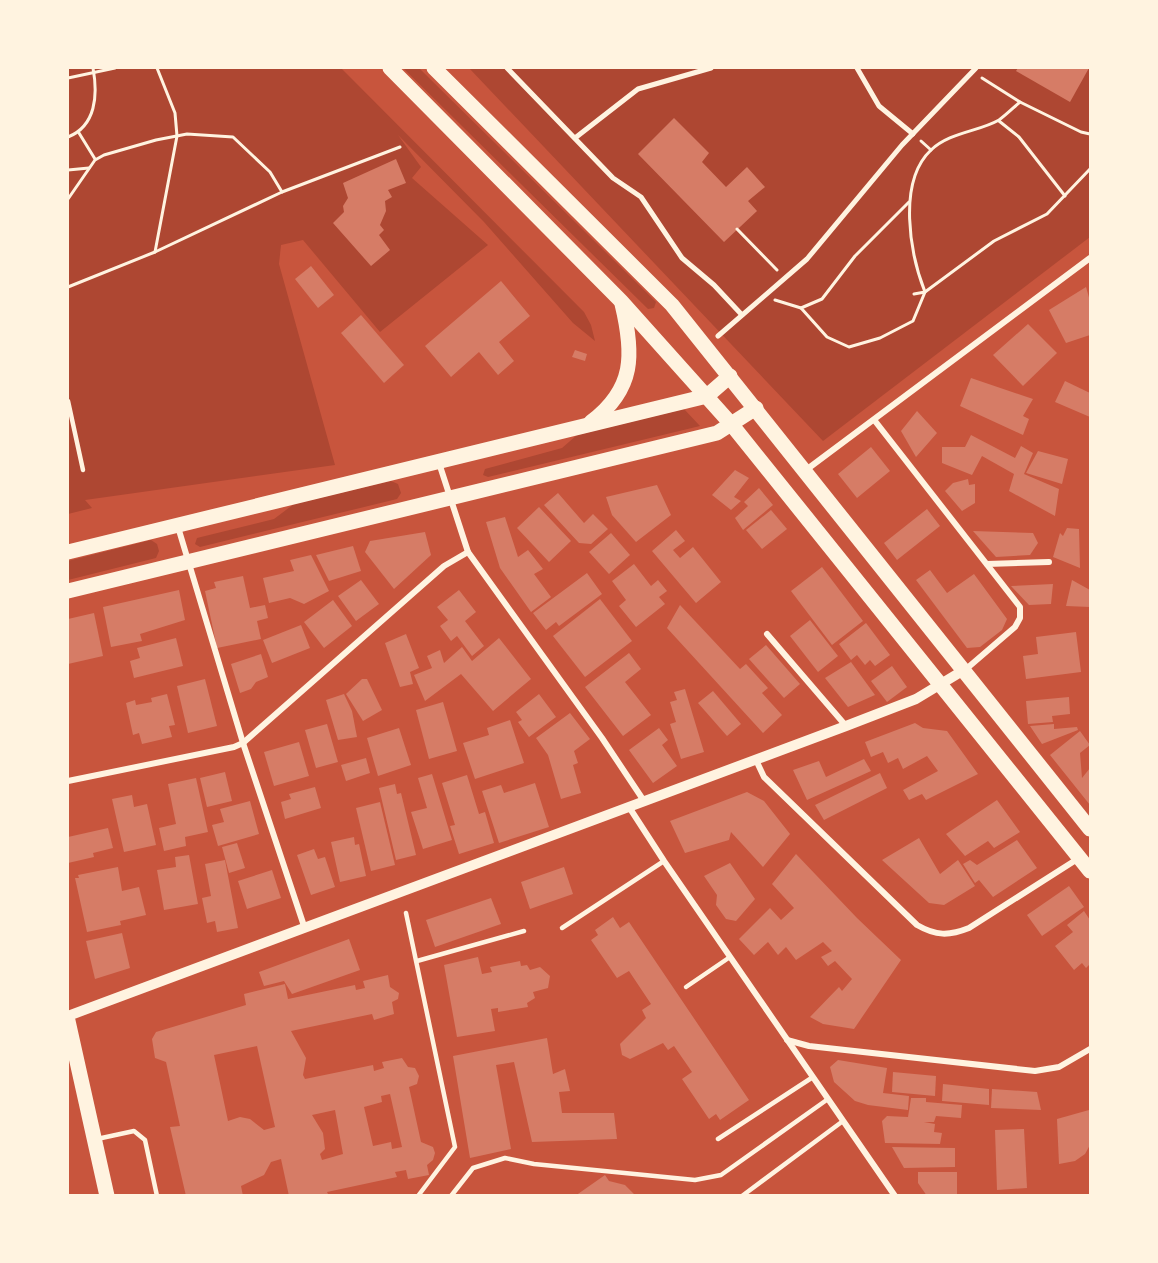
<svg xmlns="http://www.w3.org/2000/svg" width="1158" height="1263" font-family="'Golos Text',sans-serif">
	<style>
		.green { fill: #ae4732 }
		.building { fill: #d67c66; fill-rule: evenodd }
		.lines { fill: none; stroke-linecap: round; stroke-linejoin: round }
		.path { stroke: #fff3e0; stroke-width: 3 }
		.service { stroke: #fff3e0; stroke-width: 4.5 }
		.pedestrian { stroke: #fff3e0; stroke-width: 5 }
		.minor { stroke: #fff3e0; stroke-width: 6 }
		.tertiary { stroke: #fff3e0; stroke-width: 10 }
		.primary { stroke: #fff3e0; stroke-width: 15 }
	</style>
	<rect width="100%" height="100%" fill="#c8553d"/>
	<g class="green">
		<polygon points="68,68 341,68 584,312 591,325 595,341 573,323 484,222 398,135 421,167 412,178 488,245 380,332 303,240 281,245 279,264 335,465 85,500 92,508 68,514"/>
		<polygon points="403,68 419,68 656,302 654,308 648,309"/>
		<polygon points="469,68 1090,68 1090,237 823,441"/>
		<polygon points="684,409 700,426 488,477 483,475 485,469 562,448 577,435"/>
		<polygon points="391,481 398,484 401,493 397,499 200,547 195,544 197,538 274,519 294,504"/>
		<polygon points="151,540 157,544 159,551 156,558 68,580 68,561"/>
	</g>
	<g class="building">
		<polygon points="1018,68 1089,68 1070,102 1016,71"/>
		<polygon points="674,118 709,153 702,162 726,187 747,167 765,187 748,201 757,211 724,242 638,154"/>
		<polygon points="396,159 406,183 388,190 392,197 385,201 386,211 380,225 384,230 379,235 390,250 371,266 333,223 344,212 343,206 348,198 343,183"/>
		<polygon points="311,266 334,295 318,308 295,279"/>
		<polygon points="501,281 530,316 499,342 514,361 498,375 479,352 451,377 425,346"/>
		<polygon points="1086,287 1090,301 1090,335 1066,343 1049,310"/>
		<polygon points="361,315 404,365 384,383 341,333"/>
		<polygon points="1028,324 1057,353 1023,386 993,355"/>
		<polygon points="575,350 587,354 585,361 572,357"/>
		<polygon points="971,378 1033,399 1023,416 1029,419 1023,435 960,406"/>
		<polygon points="1065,381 1090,393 1090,417 1055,402"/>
		<polygon points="917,411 937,433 916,457 901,431"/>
		<polygon points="971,435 1015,458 1021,446 1033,453 1024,474 1059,489 1055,516 1009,491 1014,474 982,456 972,475 942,463 942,447 965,447"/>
		<polygon points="871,447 890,471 857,498 838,474"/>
		<polygon points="1038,451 1068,459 1062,484 1026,473"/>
		<polygon points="735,470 749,478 734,497 741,501 731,510 712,495"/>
		<polygon points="968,479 969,485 975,484 975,503 962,511 945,491 953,483"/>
		<polygon points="657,485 671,515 636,542 612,515 606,497"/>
		<polygon points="759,488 773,505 743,530 735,518 748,506 744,502"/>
		<polygon points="558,493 584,523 593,514 608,529 591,544 579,543 544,505"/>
		<polygon points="539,507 571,541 549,562 517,528"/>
		<polygon points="927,509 940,526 897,560 884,543"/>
		<polygon points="771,510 787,529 762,549 746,530"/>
		<polygon points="505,517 518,557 528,550 543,569 534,574 551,597 531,612 500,568 486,522"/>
		<polygon points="1067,528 1079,529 1080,568 1053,557 1060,533 1063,536"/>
		<polygon points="676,530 685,541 673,550 680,558 693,547 721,582 696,603 652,551"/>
		<polygon points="973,531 1033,533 1038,543 1030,555 996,557"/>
		<polygon points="425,532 431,555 394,589 365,552 370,541"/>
		<polygon points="611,533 630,555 609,574 589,552"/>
		<polygon points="353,546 361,571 329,581 316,555"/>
		<polygon points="311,555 329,591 304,604 290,598 269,603 263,578 294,571 290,560"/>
		<polygon points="634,564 651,586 658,580 667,591 659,597 665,604 636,627 619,606 626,600 612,581"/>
		<polygon points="822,567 863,621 832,645 791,591"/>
		<polygon points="930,570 947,593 974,574 1007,619 1002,630 980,647 967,648 916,580"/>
		<polygon points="587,573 602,594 559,626 556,622 546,630 533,613"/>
		<polygon points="243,576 250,608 265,605 268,618 257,621 261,639 217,648 205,591 216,588 214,582"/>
		<polygon points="361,580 379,604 356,621 338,596"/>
		<polygon points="1072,580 1090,590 1090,607 1066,606"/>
		<polygon points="1053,584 1051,604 1029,605 1011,586"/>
		<polygon points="179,590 185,620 140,634 142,641 111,647 103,607"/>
		<polygon points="459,590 476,612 465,621 484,646 472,656 457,636 451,641 440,626 448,620 437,607"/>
		<polygon points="600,599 632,641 585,677 553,636"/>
		<polygon points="333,600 352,626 324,648 304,622"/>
		<polygon points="680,605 740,669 746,664 768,688 762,693 782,715 763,733 667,628"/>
		<polygon points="94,613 103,656 68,664 68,619"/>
		<polygon points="810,620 838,656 818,672 790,636"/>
		<polygon points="866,623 890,655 875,666 870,660 865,665 857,655 851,660 839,644"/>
		<polygon points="301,625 310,648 272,663 263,640"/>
		<polygon points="1076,632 1081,672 1026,679 1023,656 1038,654 1036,637"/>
		<polygon points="406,634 419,668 410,672 413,684 400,687 385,643"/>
		<polygon points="176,638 183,666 134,678 130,661 140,658 137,648"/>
		<polygon points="499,638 531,679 493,711 461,674 425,701 414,675 432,668 427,656 440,650 444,663 462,647 472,661"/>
		<polygon points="766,645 800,684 784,698 749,659"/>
		<polygon points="629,653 641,669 625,682 651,715 623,736 585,687"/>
		<polygon points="261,654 268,677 256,682 251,689 240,693 231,664"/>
		<polygon points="851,662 875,695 848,707 825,678"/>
		<polygon points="892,666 907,687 887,702 871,681"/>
		<polygon points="205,679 217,726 188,733 177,686"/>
		<polygon points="362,679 367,679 382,710 363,721 346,694"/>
		<polygon points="685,689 704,752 681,759 670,724 676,722 670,702 677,700 674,692"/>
		<polygon points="713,691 741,724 727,736 698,703"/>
		<polygon points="167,694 175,725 169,726 172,737 142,744 139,733 133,735 126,703 135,700 136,705 152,702 151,698"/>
		<polygon points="344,694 352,711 357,737 338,740 326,700"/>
		<polygon points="539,694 556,717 529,737 518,722 522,720 516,712"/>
		<polygon points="1069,697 1070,714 1052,716 1053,722 1028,724 1026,701"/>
		<polygon points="443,702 457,751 429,759 416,710"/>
		<polygon points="570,713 590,739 574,751 578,763 573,765 581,793 561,799 548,755 536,738"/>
		<polygon points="510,720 524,763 475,779 463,743 489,735 487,728"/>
		<polygon points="915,723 923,728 947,731 978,774 926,800 922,794 909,800 903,790 938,771 927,756 903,769 898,758 888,763 883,752 871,757 865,742"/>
		<polygon points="327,724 338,762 316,768 305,730"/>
		<polygon points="1054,724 1054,729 1077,727 1078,730 1042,744 1030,726"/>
		<polygon points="399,728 411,765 378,776 367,738"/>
		<polygon points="659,728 668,740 662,745 677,766 653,783 629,750"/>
		<polygon points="1080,731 1090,745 1080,753 1082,778 1090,768 1090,805 1050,755"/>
		<polygon points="299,742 309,776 274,786 264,752"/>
		<polygon points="366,758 370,773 346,781 341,765"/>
		<polygon points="864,759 871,771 807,800 793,770 819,761 826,777"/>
		<polygon points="225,772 232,801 207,807 200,778"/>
		<polygon points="880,773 887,788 824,820 815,805"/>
		<polygon points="432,774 452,840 423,849 411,812 427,808 418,778"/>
		<polygon points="467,775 479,814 485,812 494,843 459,854 450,826 455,825 442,783"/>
		<polygon points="196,778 208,832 185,837 186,846 164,851 159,828 176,824 168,784"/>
		<polygon points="535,783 549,827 499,843 482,791 501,785 504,793"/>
		<polygon points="395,784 397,794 401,793 416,855 396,860 379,788"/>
		<polygon points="315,787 321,808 285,819 281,802 291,799 289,794"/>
		<polygon points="747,792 764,801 790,834 763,867 731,832 729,840 685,853 670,821"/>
		<polygon points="132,795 134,807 147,804 156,845 124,852 112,799"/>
		<polygon points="997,800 1020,832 994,848 988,841 965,856 946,834"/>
		<polygon points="250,801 259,834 218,846 212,825 224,822 220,809"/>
		<polygon points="380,802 395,865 371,871 356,808"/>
		<polygon points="108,828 113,848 93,853 94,857 68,863 68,837"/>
		<polygon points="354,837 355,845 359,844 366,876 340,882 331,842"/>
		<polygon points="919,838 940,874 958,860 975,886 944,905 929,903 882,860"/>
		<polygon points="1017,840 1037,868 993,897 979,880 975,883 963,864 970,860 977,865"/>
		<polygon points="237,843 245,868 229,873 222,847"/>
		<polygon points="314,849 318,859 325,857 335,887 311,895 297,855"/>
		<polygon points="796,854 857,918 901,960 854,1029 823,1024 810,1017 839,987 842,991 852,979 835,961 828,966 821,957 832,951 823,942 796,960 786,947 778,955 768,942 754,955 739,939 770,908 781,920 794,908 772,884"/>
		<polygon points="189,855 198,904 164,910 157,870 176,867 175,857"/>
		<polygon points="225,860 238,928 217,932 215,921 207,923 202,898 211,896 205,864"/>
		<polygon points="730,863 755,899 736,921 726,919 716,905 717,895 704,876"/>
		<polygon points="118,867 122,891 139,887 146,915 120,921 121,925 87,932 75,878 79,878 78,875"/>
		<polygon points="564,867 573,894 530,909 521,882"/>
		<polygon points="272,870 281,898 247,909 238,881"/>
		<polygon points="1069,886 1084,907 1042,936 1027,915"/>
		<polygon points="491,898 501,924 435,947 426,920"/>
		<polygon points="1084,911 1090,920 1090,964 1086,968 1082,963 1074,970 1055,946 1073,932 1067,925"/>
		<polygon points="613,917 620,928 629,922 749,1100 720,1120 716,1114 709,1119 682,1079 692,1072 674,1046 668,1050 663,1043 630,1059 622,1055 620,1044 646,1018 642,1010 651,1004 629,971 617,978 591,940 598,935 595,930"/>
		<polygon points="122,933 130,968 95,979 86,941"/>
		<polygon points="349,939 360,970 292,994 284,981 264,986 259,972"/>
		<polygon points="478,957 482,974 492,972 490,967 520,961 521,966 527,965 530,970 540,967 550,976 548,988 533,992 535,998 527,1003 528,1007 498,1012 498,1008 491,1009 495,1031 457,1037 444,965"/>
		<path d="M388 975 390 987 399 993 398 999 392 1002 394 1014 374 1020 372 1014 291 1031 306 1058 303 1075 305 1079 373 1065 374 1071 384 1068 382 1062 402 1058 408 1067 415 1068 419 1076 417 1084 409 1087 421 1142 433 1147 435 1153 433 1160 427 1165 429 1175 408 1179 406 1170 395 1172 397 1177 327 1192 329 1196H289L281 1159 271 1162 264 1175 241 1186 243 1196H186L170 1127 180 1126 166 1062 155 1058 152 1039 156 1032 246 1005 244 994 285 984 288 999 355 985 356 990 365 988 363 981ZM257 1046 275 1127 264 1130 250 1119 240 1117 228 1121 214 1055ZM390 1094 402 1147 392 1149 391 1142 373 1146 364 1107 382 1102 381 1096ZM335 1110 343 1154 322 1160 320 1154 325 1149 323 1133 312 1115Z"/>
		<polygon points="547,1038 553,1074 565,1069 570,1091 559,1092 562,1113 614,1113 617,1139 532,1142 514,1062 496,1065 511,1149 470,1158 453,1056"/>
		<polygon points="838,1060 887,1068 883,1093 909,1096 908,1110 868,1105 855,1101 834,1082 830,1067"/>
		<polygon points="893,1072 936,1076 935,1096 892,1092"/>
		<polygon points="943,1084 989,1089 989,1105 942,1101"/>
		<polygon points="992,1089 1037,1092 1041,1110 991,1108"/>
		<polygon points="911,1098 926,1098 926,1102 962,1105 961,1118 936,1116 934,1122 924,1122 935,1124 934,1132 942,1133 940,1144 885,1143 882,1121 887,1116 908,1117"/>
		<polygon points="1089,1110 1090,1145 1085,1154 1075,1161 1059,1164 1057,1119"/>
		<polygon points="1024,1129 1027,1188 997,1190 995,1130"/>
		<polygon points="892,1147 955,1148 955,1167 904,1168"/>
		<polygon points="918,1172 957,1172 957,1196 927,1196 918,1183"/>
		<polygon points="605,1175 609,1181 625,1185 636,1196 575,1196"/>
	</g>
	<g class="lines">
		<g class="path">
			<polyline points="68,78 115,68"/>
			<polyline points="982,78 1020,102 1081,132 1090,134"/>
			<polyline points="999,121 1019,137 1065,196"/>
			<polyline points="79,133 95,159"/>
			<path d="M68 137C96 126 98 95 93 68"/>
			<polyline points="921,141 931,150"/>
			<polyline points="68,170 89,168"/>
			<polyline points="68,199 95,160 104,155 156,140 187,134 233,137 270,172 282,192"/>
			<polyline points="737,229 777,270"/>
			<polyline points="155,252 177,136 175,113 157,68"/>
			<polyline points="68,287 155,252 282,192 400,147"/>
			<polyline points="914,294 925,292 994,241 1047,214 1090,169"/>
			<path d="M775 300 801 308 827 337 849 347 880 338 913 321 925 292C910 254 897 182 931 150 950 132 978 132 999 120 1006 115 1013 108 1020 102"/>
			<polyline points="801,308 822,299 855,256 909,202"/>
		</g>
		<g class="service">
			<polyline points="68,401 83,470"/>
			<polyline points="406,913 455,1147 418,1196"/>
			<polyline points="562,928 664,861"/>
			<polyline points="417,961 524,931"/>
			<polyline points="686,987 730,957"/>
			<polyline points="97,1139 134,1131 145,1140 157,1196"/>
			<polyline points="718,1139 813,1077"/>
			<polyline points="451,1196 473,1168 505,1158 534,1164 695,1180 721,1175 828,1099"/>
			<polyline points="742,1196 843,1121"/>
		</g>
		<g class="pedestrian">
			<polyline points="507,68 613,178 641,197 682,258 714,285 742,315"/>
			<polyline points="857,68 879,106 913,134"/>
			<polyline points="575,138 638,89 711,68"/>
			<polyline points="718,336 807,259 902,145 976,68"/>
		</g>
		<g class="minor">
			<polyline points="875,421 1020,607 1020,618 1015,627 965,670"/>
			<polyline points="439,463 468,552 602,738 644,801"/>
			<polyline points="806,470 1090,258"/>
			<polyline points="178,527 243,743 304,926"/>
			<polyline points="987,564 1049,562"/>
			<polyline points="767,634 846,726"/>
			<path d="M756 760 764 777 917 925C936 936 949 936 969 928L1079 858"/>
			<polyline points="68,781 234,747 243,743 444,566 468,552"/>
			<polyline points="629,807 664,861 895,1196"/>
			<polyline points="787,1040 809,1046 1035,1071 1059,1067 1090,1049"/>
		</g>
		<polyline class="tertiary" points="68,1016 846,726 916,699 964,670"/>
		<g class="primary">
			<polyline points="390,68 621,301 732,425 1090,871"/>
			<polyline points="434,68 672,305 1090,829"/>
			<path d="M591 422C635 389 634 354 622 304"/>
			<polyline points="68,552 707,396 730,376"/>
			<polyline points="68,591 717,433 756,408"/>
			<polyline points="68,1021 107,1196"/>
		</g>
	</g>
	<rect width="1158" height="1263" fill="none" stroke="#fff3e0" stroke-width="138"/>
</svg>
